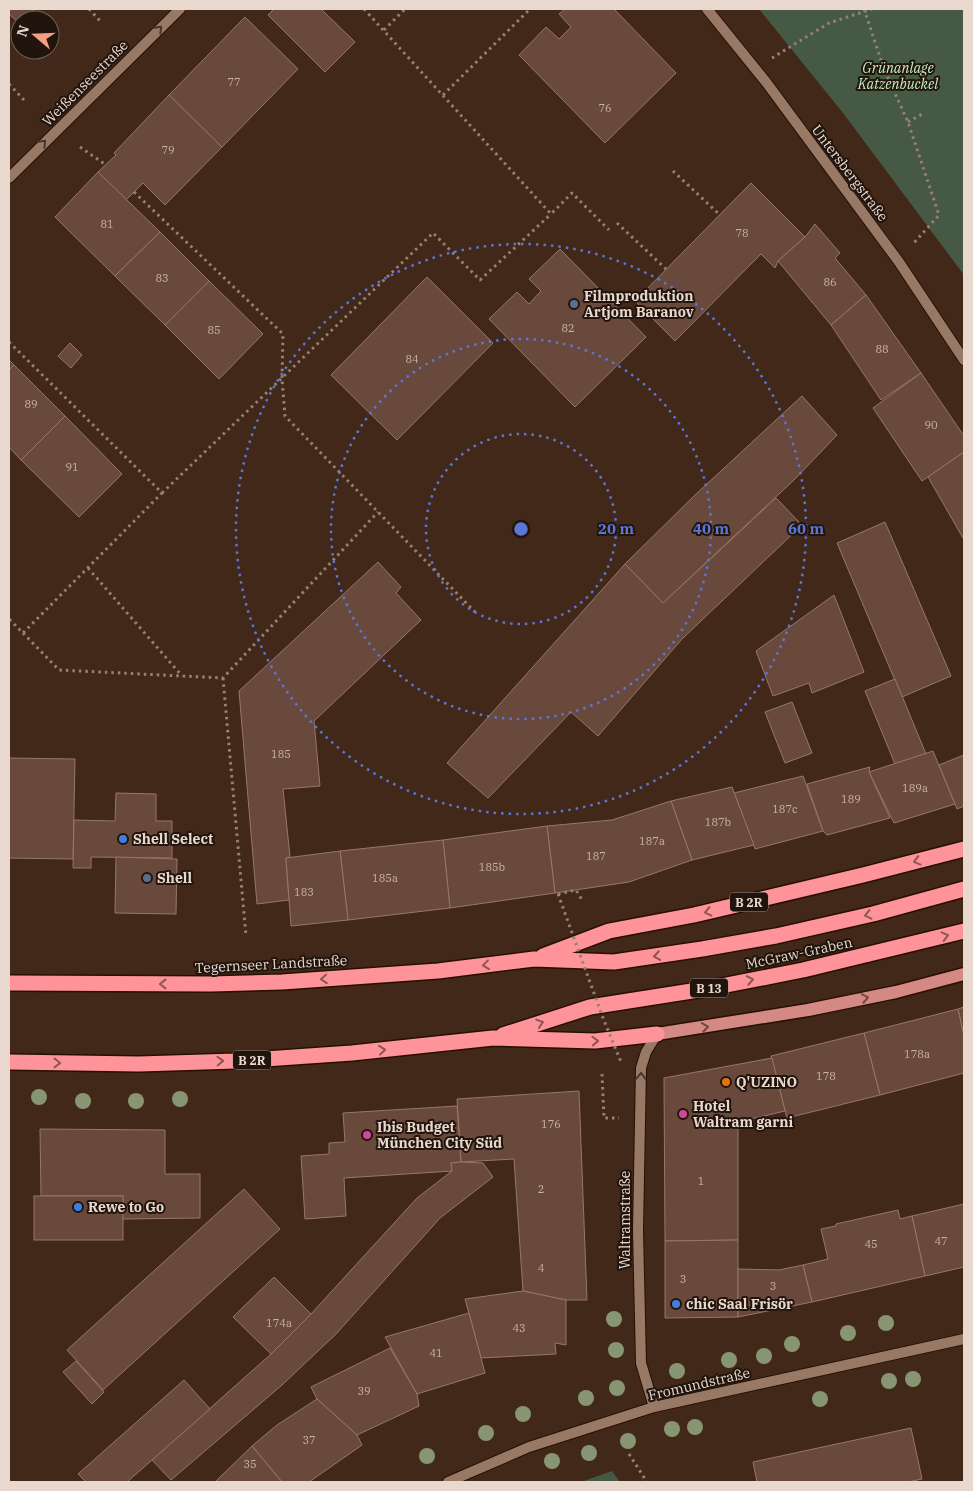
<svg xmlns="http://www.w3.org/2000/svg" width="973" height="1491" font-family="'IBM Plex Serif',serif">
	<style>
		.green { fill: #465944 }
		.building { fill: #69493c; stroke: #987769 }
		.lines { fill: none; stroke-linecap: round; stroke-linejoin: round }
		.street-casing { stroke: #271002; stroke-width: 12 }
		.primary-casing { stroke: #271002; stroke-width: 15 }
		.highway-casing { stroke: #271002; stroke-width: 18 }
		.path { stroke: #968174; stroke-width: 3; stroke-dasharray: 2.5 4; stroke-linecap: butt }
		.street { stroke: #977966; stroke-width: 10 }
		.primary { stroke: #d58985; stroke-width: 12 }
		.highway { stroke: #fe949a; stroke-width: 15 }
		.path-bridge { stroke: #968174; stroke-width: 3; stroke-dasharray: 2.5 4; stroke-linecap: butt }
		.tree { fill: #889573 }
		.oneway { stroke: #4a372c }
		.oneway2 { stroke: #8f5454 }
		.oneway3 { stroke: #714943 }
		.ring { fill: none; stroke: #5a77d5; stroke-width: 2.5; stroke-dasharray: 2.5 5 }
		.service-dot { fill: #5c6f8a; stroke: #20140d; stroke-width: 2 }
		.shop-dot { fill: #3f7fe0; stroke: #20140d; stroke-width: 2 }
		.food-dot { fill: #e8710a; stroke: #20140d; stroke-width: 2 }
		.hotel-dot { fill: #d1479c; stroke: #20140d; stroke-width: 2 }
		.labels { text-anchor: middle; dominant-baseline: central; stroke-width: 4; stroke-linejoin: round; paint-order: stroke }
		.number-label { font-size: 11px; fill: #c9b4aa }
		.shield { fill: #20140d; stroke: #ad9d94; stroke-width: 1 }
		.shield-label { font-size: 12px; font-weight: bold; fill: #e9d8ce }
		.park-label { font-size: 14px; font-style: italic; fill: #c2eebd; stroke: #20140d }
		.street-label { font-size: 14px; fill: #e9d8ce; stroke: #20140d }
		.poi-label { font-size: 14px; font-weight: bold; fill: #e9d8ce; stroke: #20140d; text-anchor: start }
		.centre { fill: #5a77d5; stroke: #20140d; stroke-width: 2.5 }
		.ring-label { font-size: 15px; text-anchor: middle; font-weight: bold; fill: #5a77d5; stroke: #20140d; stroke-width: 4; stroke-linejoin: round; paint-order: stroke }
	</style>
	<rect width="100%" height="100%" fill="#422818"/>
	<g class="green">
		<polygon points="759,9 964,9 964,275 843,113"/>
		<polygon points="612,1471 620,1482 581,1482"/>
	</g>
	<g class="building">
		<polygon points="9,9 35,9 24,20 20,20 20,24 9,14"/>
		<polygon points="274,9 321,9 355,42 325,72 268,15"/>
		<polygon points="565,9 614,9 676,73 605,143 519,55 546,27 559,39 571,27 559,14"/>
		<polygon points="245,17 298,69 222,147 169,95"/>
		<polygon points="169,95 222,147 165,205 143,183 126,200 98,172 116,155 114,153"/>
		<polygon points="98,172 160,232 115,276 55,217"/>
		<polygon points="751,183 805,237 778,261 775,268 761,254 675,341 635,301"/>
		<polygon points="815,224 840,253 835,258 866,295 831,325 778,261 805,237"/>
		<polygon points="160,232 209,281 165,325 115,276"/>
		<polygon points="560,249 646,337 575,407 489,319 517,292 529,304 541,291 529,279"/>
		<polygon points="427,277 493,343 397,440 331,375"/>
		<polygon points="209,281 263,334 219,379 165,325"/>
		<polygon points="866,295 921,373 881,400 831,325"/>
		<polygon points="70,343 82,355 71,368 58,356"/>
		<polygon points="9,360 14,365 9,370"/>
		<polygon points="14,365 65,416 21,460 9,447 9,370"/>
		<polygon points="921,373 964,436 964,452 922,481 873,408"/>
		<polygon points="802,396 837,435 795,479 663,603 625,564 695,495"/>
		<polygon points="65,416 122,474 79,517 21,460"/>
		<polygon points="964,452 964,537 963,538 928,477"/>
		<polygon points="776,498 802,525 682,639 598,736 571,712 488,798 447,763 625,564 663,603"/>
		<polygon points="885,522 951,676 902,697 837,543"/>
		<polygon points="378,562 401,587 396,593 421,620 314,721 320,786 283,789 290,857 286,858 289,900 257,904 239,691"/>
		<polygon points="834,595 864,672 812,693 809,683 773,696 756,651"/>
		<polygon points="895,679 926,754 895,764 865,691"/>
		<polygon points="792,702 812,753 785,763 765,712"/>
		<polygon points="933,751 955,804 894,823 869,772"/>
		<polygon points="964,755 964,806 957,809 939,765"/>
		<polygon points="9,758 75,759 73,859 9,858"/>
		<polygon points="870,767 869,772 890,818 827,835 823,831 807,784"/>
		<polygon points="803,776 823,831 755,849 734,793"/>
		<polygon points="732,787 754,845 692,860 671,801"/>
		<polygon points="116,793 156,794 156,821 172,821 172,858 91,857 91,868 73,868 74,820 115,821"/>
		<polygon points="671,801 692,860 629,882 555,893 547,826 612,820"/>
		<polygon points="547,826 555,893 450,908 443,840"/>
		<polygon points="443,840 450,908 348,920 340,851"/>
		<polygon points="340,851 348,920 291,926 286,858"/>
		<polygon points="116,857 177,859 176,914 115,913"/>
		<polygon points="964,1007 964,1036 958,1009"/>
		<polygon points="958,1009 964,1036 964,1073 880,1095 864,1033"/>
		<polygon points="864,1033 880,1095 787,1118 771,1056"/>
		<polygon points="772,1058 785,1111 738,1122 738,1240 665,1241 664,1078"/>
		<polygon points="579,1091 587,1300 566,1300 523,1291 514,1159 461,1162 457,1099"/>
		<polygon points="457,1106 461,1162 451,1163 452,1171 344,1178 346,1216 305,1219 301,1156 329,1154 329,1143 345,1142 343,1113"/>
		<polygon points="40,1129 165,1130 165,1174 200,1174 200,1218 122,1219 123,1196 41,1196"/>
		<polygon points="461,1162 483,1163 493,1177 440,1218 336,1334 282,1385 171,1480 152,1460 271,1354 311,1314 417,1198 452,1171 451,1163"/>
		<polygon points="244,1189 280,1229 103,1390 67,1350"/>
		<rect x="34" y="1196" width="89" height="44"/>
		<polygon points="964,1204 964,1267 925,1276 912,1216"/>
		<polygon points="898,1210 900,1219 912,1216 925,1276 812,1302 803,1265 828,1259 821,1229 836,1226 836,1224"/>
		<polygon points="738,1240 738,1317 665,1318 665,1241"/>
		<polygon points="803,1265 812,1302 738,1317 738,1269 779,1270"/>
		<polygon points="274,1277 311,1314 271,1354 233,1317"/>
		<polygon points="523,1291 566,1300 566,1345 555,1343 556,1354 481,1358 465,1299"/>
		<polygon points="469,1313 485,1373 417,1394 385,1337"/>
		<polygon points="390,1348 417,1394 419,1406 357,1435 317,1399 311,1387"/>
		<polygon points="76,1361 104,1392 92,1404 63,1372"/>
		<polygon points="184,1380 210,1409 127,1482 86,1482 78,1474"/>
		<polygon points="317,1399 357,1435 362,1445 309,1482 282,1482 252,1446 277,1425"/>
		<polygon points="911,1428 922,1479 908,1482 757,1482 753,1462"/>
		<polygon points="252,1446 282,1482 215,1482"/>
	</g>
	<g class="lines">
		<defs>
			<g id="street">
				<polyline points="707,9 766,82 899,262 964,360"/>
				<polyline points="9,178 180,9"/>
				<polyline points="654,1407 641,1363 638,1230 641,1068 646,1052 657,1034"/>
				<polyline points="448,1482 529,1447 654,1407 964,1339"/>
			</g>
			<polyline id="primary" points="657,1034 808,1010 896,992 964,974"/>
			<g id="highway">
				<polyline points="543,956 609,931 694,915 863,875 964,849"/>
				<polyline points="9,983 211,984 282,982 438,971 534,959 614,962 702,949 776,936 873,914 964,889"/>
				<polyline points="503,1035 590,1007 711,988 803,970 964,931"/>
				<polyline points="9,1062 139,1064 236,1061 352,1053 493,1038 595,1041 657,1034"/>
			</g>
		</defs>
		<use href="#street" class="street-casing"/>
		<use href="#primary" class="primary-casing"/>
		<use href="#highway" class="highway-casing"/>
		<g class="path">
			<polyline points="89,9 101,22"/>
			<polyline points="364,9 551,214 572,193 609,230"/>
			<polyline points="864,9 884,69 908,122 939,215 912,245"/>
			<polyline points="384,30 405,9"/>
			<polyline points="772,58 829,23 872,9"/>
			<polyline points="9,84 24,100"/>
			<polyline points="443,95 530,9"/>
			<polyline points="908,122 924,113"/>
			<polyline points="80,147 106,165"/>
			<polyline points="673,171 720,215"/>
			<polyline points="134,192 283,334 282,379 285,416 475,612"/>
			<polyline points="617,223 666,269"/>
			<polyline points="9,342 162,493 23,633 9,619"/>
			<polyline points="162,493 433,233 480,280 551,214"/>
			<polyline points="88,568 182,676"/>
			<polyline points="23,633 59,670 223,678 378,512"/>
			<polyline points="223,678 246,936"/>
			<polyline points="558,894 576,890 582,900"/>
			<polyline points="602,1074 604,1118 619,1118"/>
			<polyline points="629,1454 647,1482"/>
		</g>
		<use href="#street" class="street"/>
		<use href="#primary" class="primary"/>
		<use href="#highway" class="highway"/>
		<polyline class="path-bridge" points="558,894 603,1018 621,1062"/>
	</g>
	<g class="tree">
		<circle cx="39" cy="1097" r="8"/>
		<circle cx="180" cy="1099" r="8"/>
		<circle cx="83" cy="1101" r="8"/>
		<circle cx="136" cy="1101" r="8"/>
		<circle cx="614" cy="1319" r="8"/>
		<circle cx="886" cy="1323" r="8"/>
		<circle cx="848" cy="1333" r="8"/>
		<circle cx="792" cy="1344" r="8"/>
		<circle cx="616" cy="1350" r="8"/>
		<circle cx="764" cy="1356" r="8"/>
		<circle cx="729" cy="1360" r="8"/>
		<circle cx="677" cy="1371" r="8"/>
		<circle cx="913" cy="1379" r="8"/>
		<circle cx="889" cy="1381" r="8"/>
		<circle cx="617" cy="1388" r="8"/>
		<circle cx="586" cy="1398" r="8"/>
		<circle cx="820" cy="1399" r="8"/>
		<circle cx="523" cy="1414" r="8"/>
		<circle cx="695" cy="1427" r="8"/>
		<circle cx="672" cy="1429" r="8"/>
		<circle cx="486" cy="1433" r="8"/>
		<circle cx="628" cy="1441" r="8"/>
		<circle cx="589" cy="1453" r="8"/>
		<circle cx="427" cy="1456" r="8"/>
		<circle cx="552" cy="1461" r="8"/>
	</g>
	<defs><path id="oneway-chevron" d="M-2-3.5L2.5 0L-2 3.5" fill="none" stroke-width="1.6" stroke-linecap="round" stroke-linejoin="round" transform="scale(1.25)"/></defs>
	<g class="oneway">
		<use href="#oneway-chevron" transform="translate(159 29) rotate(-45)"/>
		<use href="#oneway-chevron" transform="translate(43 143) rotate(-45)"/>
		<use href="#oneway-chevron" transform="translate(641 1076) rotate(-89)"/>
	</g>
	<g class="oneway2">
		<use href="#oneway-chevron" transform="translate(917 861) rotate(165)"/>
		<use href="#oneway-chevron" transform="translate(708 912) rotate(167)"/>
		<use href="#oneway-chevron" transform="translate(868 915) rotate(167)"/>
		<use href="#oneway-chevron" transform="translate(945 936) rotate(-15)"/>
		<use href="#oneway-chevron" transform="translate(657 956) rotate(172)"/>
		<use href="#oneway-chevron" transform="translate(486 965) rotate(173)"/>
		<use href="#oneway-chevron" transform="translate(324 979) rotate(176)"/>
		<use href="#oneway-chevron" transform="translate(750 980) rotate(-11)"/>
		<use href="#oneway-chevron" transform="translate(163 984) rotate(-180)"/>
		<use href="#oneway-chevron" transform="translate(540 1023) rotate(-18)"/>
		<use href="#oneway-chevron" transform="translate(595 1041) rotate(-2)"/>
		<use href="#oneway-chevron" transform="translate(382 1050) rotate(-6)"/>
		<use href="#oneway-chevron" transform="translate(220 1061) rotate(-2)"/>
		<use href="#oneway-chevron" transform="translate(57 1063) rotate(1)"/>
	</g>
	<g class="oneway3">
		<use href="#oneway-chevron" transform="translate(865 998) rotate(-11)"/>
		<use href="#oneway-chevron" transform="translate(705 1027) rotate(-9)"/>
	</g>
	<g class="ring">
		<circle cx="521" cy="529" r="95"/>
		<circle cx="521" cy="529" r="190"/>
		<circle cx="521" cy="529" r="285"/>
	</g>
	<g class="service-dot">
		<circle cx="574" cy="304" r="5"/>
		<circle cx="147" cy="878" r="5"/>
	</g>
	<g class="shop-dot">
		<circle cx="123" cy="839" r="5"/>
		<circle cx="78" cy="1207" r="5"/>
		<circle cx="676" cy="1304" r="5"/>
	</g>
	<circle class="food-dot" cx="726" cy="1082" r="5"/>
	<g class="hotel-dot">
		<circle cx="683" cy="1114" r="5"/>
		<circle cx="367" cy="1135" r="5"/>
	</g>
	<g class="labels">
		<g class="number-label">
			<text x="234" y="82">77</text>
			<text x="605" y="108">76</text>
			<text x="168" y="150">79</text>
			<text x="107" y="224">81</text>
			<text x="742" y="233">78</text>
			<text x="162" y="278">83</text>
			<text x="830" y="282">86</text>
			<text x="568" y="328">82</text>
			<text x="214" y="330">85</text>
			<text x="882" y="349">88</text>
			<text x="412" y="359">84</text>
			<text x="31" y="404">89</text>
			<text x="931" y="425">90</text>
			<text x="72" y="467">91</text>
			<text x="281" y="754">185</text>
			<text x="915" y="788">189a</text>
			<text x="851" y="799">189</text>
			<text x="785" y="809">187c</text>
			<text x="718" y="822">187b</text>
			<text x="652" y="841">187a</text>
			<text x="596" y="856">187</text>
			<text x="492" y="867">185b</text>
			<text x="385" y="878">185a</text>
			<text x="304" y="892">183</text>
			<text x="917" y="1054">178a</text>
			<text x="826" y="1076">178</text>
			<text x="551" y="1124">176</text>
			<text x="701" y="1181">1</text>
			<text x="541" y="1189">2</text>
			<text x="941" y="1241">47</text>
			<text x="871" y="1244">45</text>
			<text x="541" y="1268">4</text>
			<text x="683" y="1279">3</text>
			<text x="773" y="1286">3</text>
			<text x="279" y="1323">174a</text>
			<text x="519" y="1328">43</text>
			<text x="436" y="1353">41</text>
			<text x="364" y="1391">39</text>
			<text x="309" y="1440">37</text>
			<text x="250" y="1464">35</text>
		</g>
		<g class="shield">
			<rect x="730" y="892.5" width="38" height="19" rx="4"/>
			<rect x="690" y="978.5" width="38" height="19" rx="4"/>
			<rect x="233" y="1050.5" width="38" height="19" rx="4"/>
		</g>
		<g class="shield-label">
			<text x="749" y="902">B 2R</text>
			<text x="709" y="988">B 13</text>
			<text x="252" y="1060">B 2R</text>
		</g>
		<g class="park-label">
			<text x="898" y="68">Grünanlage<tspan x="898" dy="16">Katzenbuckel</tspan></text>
		</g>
		<g class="street-label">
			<text transform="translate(85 83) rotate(-45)">Weißenseestraße</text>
			<text transform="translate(850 173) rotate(53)">Untersbergstraße</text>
			<text transform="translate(799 953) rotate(-12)">McGraw-Graben</text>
			<text transform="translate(271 964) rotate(-3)">Tegernseer Landstraße</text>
			<text transform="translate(625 1220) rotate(-90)">Waltramstraße</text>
			<text transform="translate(699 1384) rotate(-13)">Fromundstraße</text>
		</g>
		<g class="poi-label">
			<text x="584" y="296">Filmproduktion<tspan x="584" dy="16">Artjom Baranov</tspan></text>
			<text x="133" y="839">Shell Select</text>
			<text x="157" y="878">Shell</text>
			<text x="736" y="1082">Q'UZINO</text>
			<text x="693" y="1106">Hotel<tspan x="693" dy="16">Waltram garni</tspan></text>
			<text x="377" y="1127">Ibis Budget<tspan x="377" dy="16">München City Süd</tspan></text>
			<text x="88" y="1207">Rewe to Go</text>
			<text x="686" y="1304">chic Saal Frisör</text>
		</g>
	</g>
	<circle cx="521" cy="529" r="8" class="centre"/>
	<g class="ring-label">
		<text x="616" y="534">20 m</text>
		<text x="711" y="534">40 m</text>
		<text x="806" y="534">60 m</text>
	</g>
	<rect width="973" height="1491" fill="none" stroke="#e9d8ce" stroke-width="20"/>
	<g transform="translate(35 35) rotate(289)"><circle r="24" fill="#20140d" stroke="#70625a"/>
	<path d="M0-4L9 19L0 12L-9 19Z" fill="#f39f84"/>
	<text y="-8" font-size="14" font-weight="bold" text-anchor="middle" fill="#e9d8ce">N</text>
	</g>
</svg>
